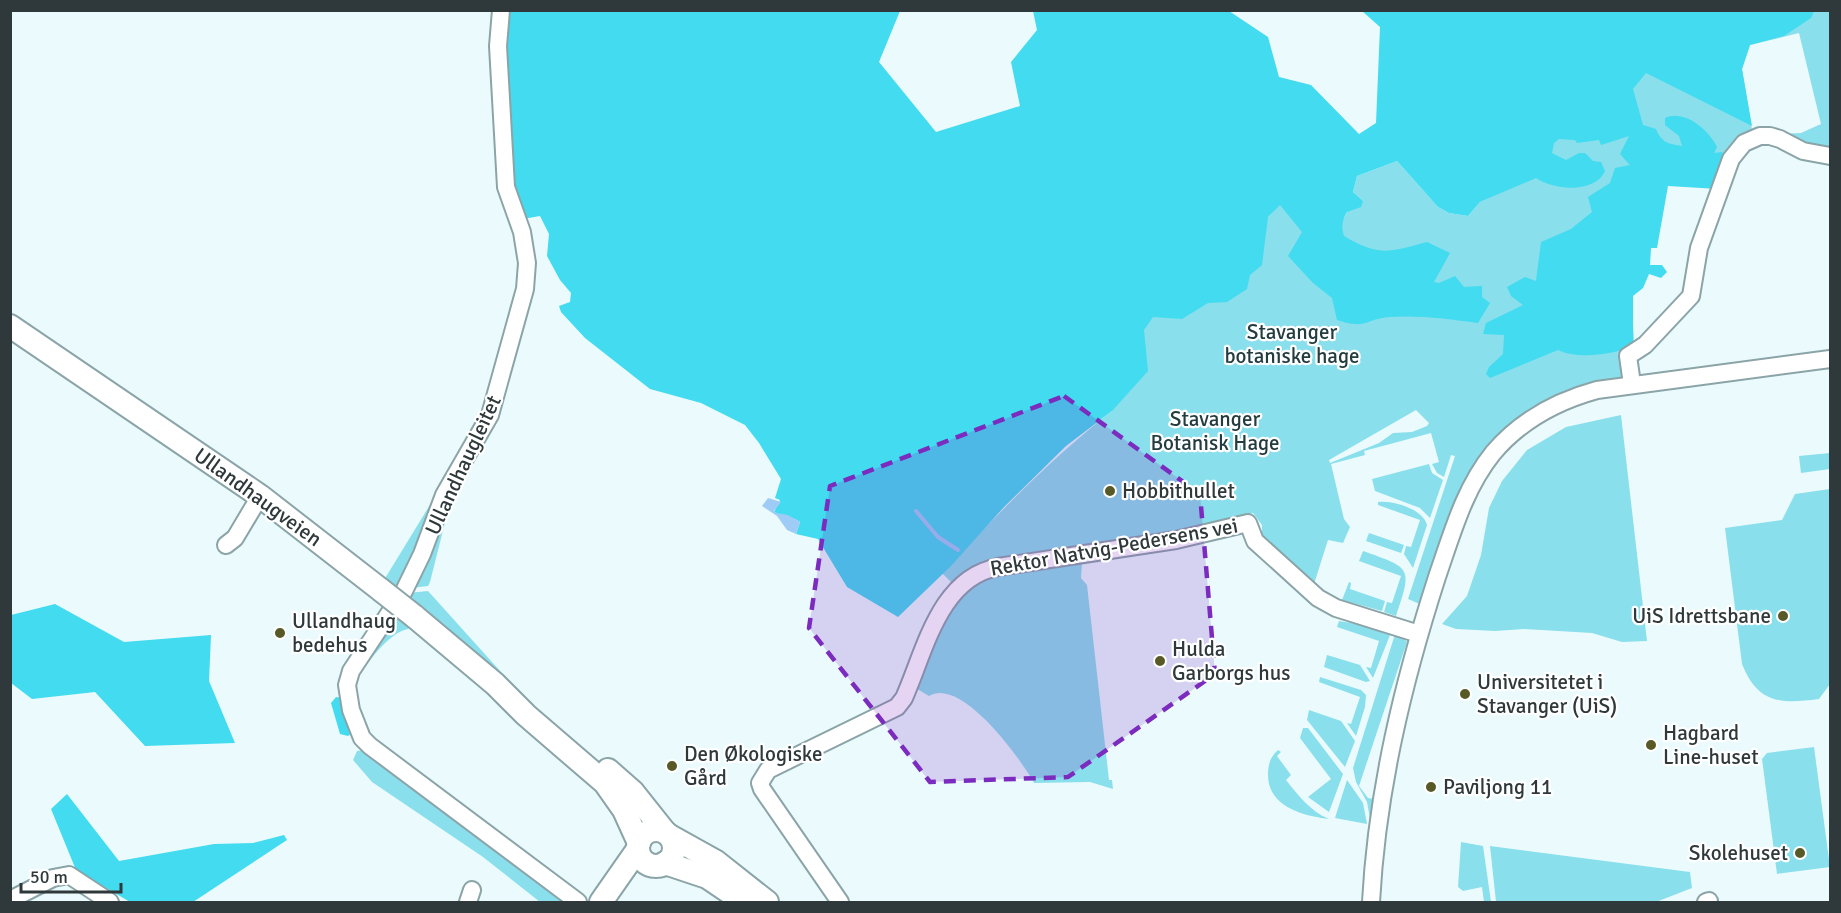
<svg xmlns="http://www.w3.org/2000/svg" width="1841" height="913" font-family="Signika,sans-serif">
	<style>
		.green { fill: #8adfec; fill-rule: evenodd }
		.forest { fill: #42dbef }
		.water { fill: #9fccf6 }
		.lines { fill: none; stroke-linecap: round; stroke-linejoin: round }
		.stream { stroke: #9fccf6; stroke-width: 4 }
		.street-casing { stroke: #8ba4a8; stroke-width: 20 }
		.secondary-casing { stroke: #8ba4a8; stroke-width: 26 }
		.street { stroke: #fff; stroke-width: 16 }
		.secondary { stroke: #fff; stroke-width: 22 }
		.secondary-bridge-casing { stroke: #8ba4a8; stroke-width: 26; stroke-linecap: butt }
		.secondary-bridge { stroke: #fff; stroke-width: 22 }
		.marked { fill: #7b2cbf; fill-opacity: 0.2; stroke: #7b2cbf; stroke-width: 4.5; stroke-dasharray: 12 8; stroke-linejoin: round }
		.poi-dot { fill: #575926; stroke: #fff; stroke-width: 2 }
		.labels { text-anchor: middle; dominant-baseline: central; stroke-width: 4.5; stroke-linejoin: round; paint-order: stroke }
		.park-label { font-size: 21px; fill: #233c3f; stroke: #fff }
		.street-label { font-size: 21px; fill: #2f393b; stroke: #fff }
		.poi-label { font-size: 21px; fill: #2f393b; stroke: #fff; text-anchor: start }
	</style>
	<rect width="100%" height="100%" fill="#ebfbfd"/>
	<g class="green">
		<path d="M1666 11H1830V153L1803 147 1778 134 1801 133 1821 124 1799 33 1750 45 1742 69 1753 136 1729 159 1622 173 1634 339 1623 378 1592 384 1495 441 1422 605 1408 599 1455 456 1451 455 1444 477 1437 473 1432 464 1439 462 1431 433 1364 451 1365 455 1331 464 1344 519 1350 527 1343 543 1328 540 1314 584 1274 546 1262 538V525L1253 513 1082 562 1081 578 1087 585 1109 780H1112L1113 789 1090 782 1034 783C1021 759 961 676 929 696L914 687 955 586 942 573C996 516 1049 460 1112 411L1125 304 1268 217 1280 204 1344 218 1347 212 1363 201 1353 192 1357 176 1397 161 1438 207 1449 213 1468 216 1480 202 1536 177 1527 145ZM1416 410 1429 423 1427 426 1412 432 1393 433 1379 443 1330 463 1329 460Z"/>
		<polygon points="1621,415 1647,641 1622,642 1592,633 1524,629 1495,631 1456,629 1442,624 1467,596 1481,555 1489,508 1502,481 1527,450 1566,427"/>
		<polygon points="1830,453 1830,469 1801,473 1799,456"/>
		<polygon points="1429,464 1432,473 1443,480 1430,518 1420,508 1375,491 1372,479"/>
		<path d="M1830 489V684L1819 699C1781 704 1758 704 1742 664L1725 528 1782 520 1795 494Z"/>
		<polygon points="436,495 438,496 398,591 384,580"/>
		<path d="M1378 502C1393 500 1423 509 1427 525L1413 568 1404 554 1406 546 1411 547 1420 520 1378 505Z"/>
		<polygon points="450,503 430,582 428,586 411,588"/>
		<polygon points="1369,533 1404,545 1401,553 1366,541"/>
		<path d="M1363 551C1411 568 1413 567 1396 616L1384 612 1387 602 1392 603 1401 576 1359 561Z"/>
		<polygon points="1349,582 1351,583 1350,589 1385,601 1382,611 1342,600"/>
		<polygon points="428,591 529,703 406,597 408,593"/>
		<path d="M397 613 411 624 408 629C389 632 365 665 356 681V677Z"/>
		<polygon points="1339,621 1392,630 1373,678 1366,667 1371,668 1379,641 1337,627"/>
		<polygon points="1396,631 1407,642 1359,786 1368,798 1374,799 1371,824 1367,802 1356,782 1353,768"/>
		<polygon points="1327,655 1360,665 1370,681 1366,682 1324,667"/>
		<polygon points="1320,677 1361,690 1366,695 1365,707 1356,736 1347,723 1351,724 1360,697 1319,682"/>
		<polygon points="1309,710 1341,721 1355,741 1345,767 1307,720"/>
		<polygon points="1303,728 1308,728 1343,774 1329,812 1308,797 1331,779 1300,738"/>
		<polygon points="1814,747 1830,867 1777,874 1762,759 1767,753"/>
		<polygon points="364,750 568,902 540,902 483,857 372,782 353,760 357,751"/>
		<path d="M1278 750 1281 752 1277 756 1291 775 1286 780C1298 795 1310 811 1329 819 1306 816 1268 808 1268 775 1268 765 1270 757 1278 750Z"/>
		<polygon points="1347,780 1363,803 1367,824 1335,818"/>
		<polygon points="1461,842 1483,846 1491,902 1484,902 1482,887 1463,891 1458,887"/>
		<polygon points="1490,846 1690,872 1692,888 1656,902 1496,902"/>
	</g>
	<g class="forest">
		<path d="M507 11H900L879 62 936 132 1020 106 1011 62 1037 30 1033 11H1229L1268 37 1279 77 1311 85 1359 134 1376 123 1380 27 1362 11H1814L1811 18 1784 36 1750 45 1742 69 1752 126 1646 73 1633 89 1643 125 1656 129C1661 142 1668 144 1682 146L1679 136 1665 125V118C1684 109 1709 130 1717 147L1714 153 1722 152 1727 158 1718 189 1668 186 1657 248H1651L1650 265H1662L1667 272 1661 278 1649 274 1643 288 1633 296V347C1611 354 1579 360 1558 350L1490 378 1486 374 1489 367 1503 354 1504 335 1483 334 1486 323 1523 305 1511 296 1507 287 1525 277 1536 281 1541 242 1571 229 1592 212 1588 197 1610 183 1615 168 1630 165 1620 154 1629 136 1601 145 1599 140 1577 143 1575 140 1559 139 1554 143 1552 153 1566 160 1579 153H1585L1593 161 1601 162 1605 171C1595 194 1553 190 1536 178L1480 202 1468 216 1449 213 1438 207 1397 161 1357 176 1353 192 1363 201 1361 207 1347 212C1342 220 1341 227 1344 236 1379 257 1389 252 1427 242L1450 253 1434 282 1439 283 1455 276 1464 287 1482 286V297L1490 303 1478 323C1449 319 1420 315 1390 317 1364 319 1368 330 1337 320L1332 298 1313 283 1288 256 1302 232 1280 205 1268 217 1262 265 1250 275 1247 289 1227 302 1208 303 1182 319 1153 317 1144 330 1148 371 1112 411 1066 446 1004 507 951 566 898 617 847 587 818 539 796 534 800 522C790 515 782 518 774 512L780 500 775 498 781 479 759 443 745 425 701 403 650 389 585 338 561 312 559 306 570 302 571 293 560 280 547 256 549 234 540 216 523 219 514 198 504 33Z"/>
		<polygon points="55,604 124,642 211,635 209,681 235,743 145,746 95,692 32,699 11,683 11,615"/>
		<polygon points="336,697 342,698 352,733 348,736 340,734 331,703"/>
		<polygon points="67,794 119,861 214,844 253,843 284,835 287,840 193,902 130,902 76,870 51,809"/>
	</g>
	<polygon class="water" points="768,498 781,502 774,511 776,513 788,515 800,522 796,534 787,530 777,516 762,506"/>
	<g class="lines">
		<polyline class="stream" points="916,511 938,537 958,550"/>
		<defs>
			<g id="street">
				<polyline points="501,10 498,46 506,187 522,232 527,263 525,289 490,415 444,495 422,554 404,591 351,671 347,685 351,710 362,738 370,746 578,902"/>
				<polyline points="1632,384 1628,356 1645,345 1691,296 1699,248 1731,159 1744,143 1760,136 1770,136 1780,139 1803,151 1830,156"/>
				<polyline points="226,545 235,538 260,496"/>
				<polyline points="10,900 53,878 69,875 110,902"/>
				<polyline points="468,902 472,890"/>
				<path d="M840 902 762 789 760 783 768 770 897 707 904 698C925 651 939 578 998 567L1176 540 1248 523 1255 541 1318 598 1336 608 1419 634"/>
				<path d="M1371 902C1377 790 1403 683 1437 577 1452 534 1464 489 1493 453 1520 421 1557 401 1597 390L1830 359"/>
				<polyline points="1706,902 1709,901"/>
			</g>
			<g id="secondary">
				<polyline points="10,326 260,496 381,590"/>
				<polyline points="414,616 495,684 526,715 605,783 624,810 639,843"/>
				<polyline points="608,770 633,792 664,831"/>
				<circle cx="656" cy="848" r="18"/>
				<polyline points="670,836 715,861 767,902"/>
				<polyline points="665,863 707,877 744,902"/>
				<polyline points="601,902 638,849"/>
			</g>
		</defs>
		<use href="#street" class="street-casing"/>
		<use href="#secondary" class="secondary-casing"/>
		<use href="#street" class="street"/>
		<use href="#secondary" class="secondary"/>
		<defs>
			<polyline id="secondary-bridge" points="381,590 414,616"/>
		</defs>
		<use href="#secondary-bridge" class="secondary-bridge-casing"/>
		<use href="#secondary-bridge" class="secondary-bridge"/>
	</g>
	<path class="marked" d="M1064 396 1200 494 1215 674 1068 777 930 782 809 628 830 486Z"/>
	<g class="poi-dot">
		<circle cx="1110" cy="491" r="6"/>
		<circle cx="1783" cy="616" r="6"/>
		<circle cx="280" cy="633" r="6"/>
		<circle cx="1160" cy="661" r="6"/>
		<circle cx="1465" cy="694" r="6"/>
		<circle cx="1651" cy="745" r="6"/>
		<circle cx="672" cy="766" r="6"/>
		<circle cx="1431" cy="787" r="6"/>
		<circle cx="1800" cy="853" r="6"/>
	</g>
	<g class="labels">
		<g class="park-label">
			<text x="1292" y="332">Stavanger<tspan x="1292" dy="24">botaniske hage</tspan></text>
			<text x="1215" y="419">Stavanger<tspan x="1215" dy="24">Botanisk Hage</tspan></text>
		</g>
		<g class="street-label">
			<text transform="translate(463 465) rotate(-65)">Ullandhaugleitet</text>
			<text transform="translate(258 497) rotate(36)">Ullandhaugveien</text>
			<text transform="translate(1114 547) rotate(-10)">Rektor Natvig-Pedersens vei</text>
		</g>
		<g class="poi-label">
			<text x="1122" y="491">Hobbithullet</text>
			<text x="1771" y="616" text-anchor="end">UiS Idrettsbane</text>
			<text x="292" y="621">Ullandhaug<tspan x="292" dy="24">bedehus</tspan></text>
			<text x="1172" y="649">Hulda<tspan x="1172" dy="24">Garborgs hus</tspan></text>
			<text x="1477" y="682">Universitetet i<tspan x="1477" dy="24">Stavanger (UiS)</tspan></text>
			<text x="1663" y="733">Hagbard<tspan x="1663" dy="24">Line-huset</tspan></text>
			<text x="684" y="754">Den Økologiske<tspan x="684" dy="24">Gård</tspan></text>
			<text x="1443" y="787">Paviljong 11</text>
			<text x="1788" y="853" text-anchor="end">Skolehuset</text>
		</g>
	</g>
	<rect width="1841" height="913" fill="none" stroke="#2f393b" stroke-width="24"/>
	<path d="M21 883v9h100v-9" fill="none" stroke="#2f393b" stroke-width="3"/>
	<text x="30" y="883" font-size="18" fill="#2f393b" stroke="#ffffff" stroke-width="4.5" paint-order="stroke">50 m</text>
</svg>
